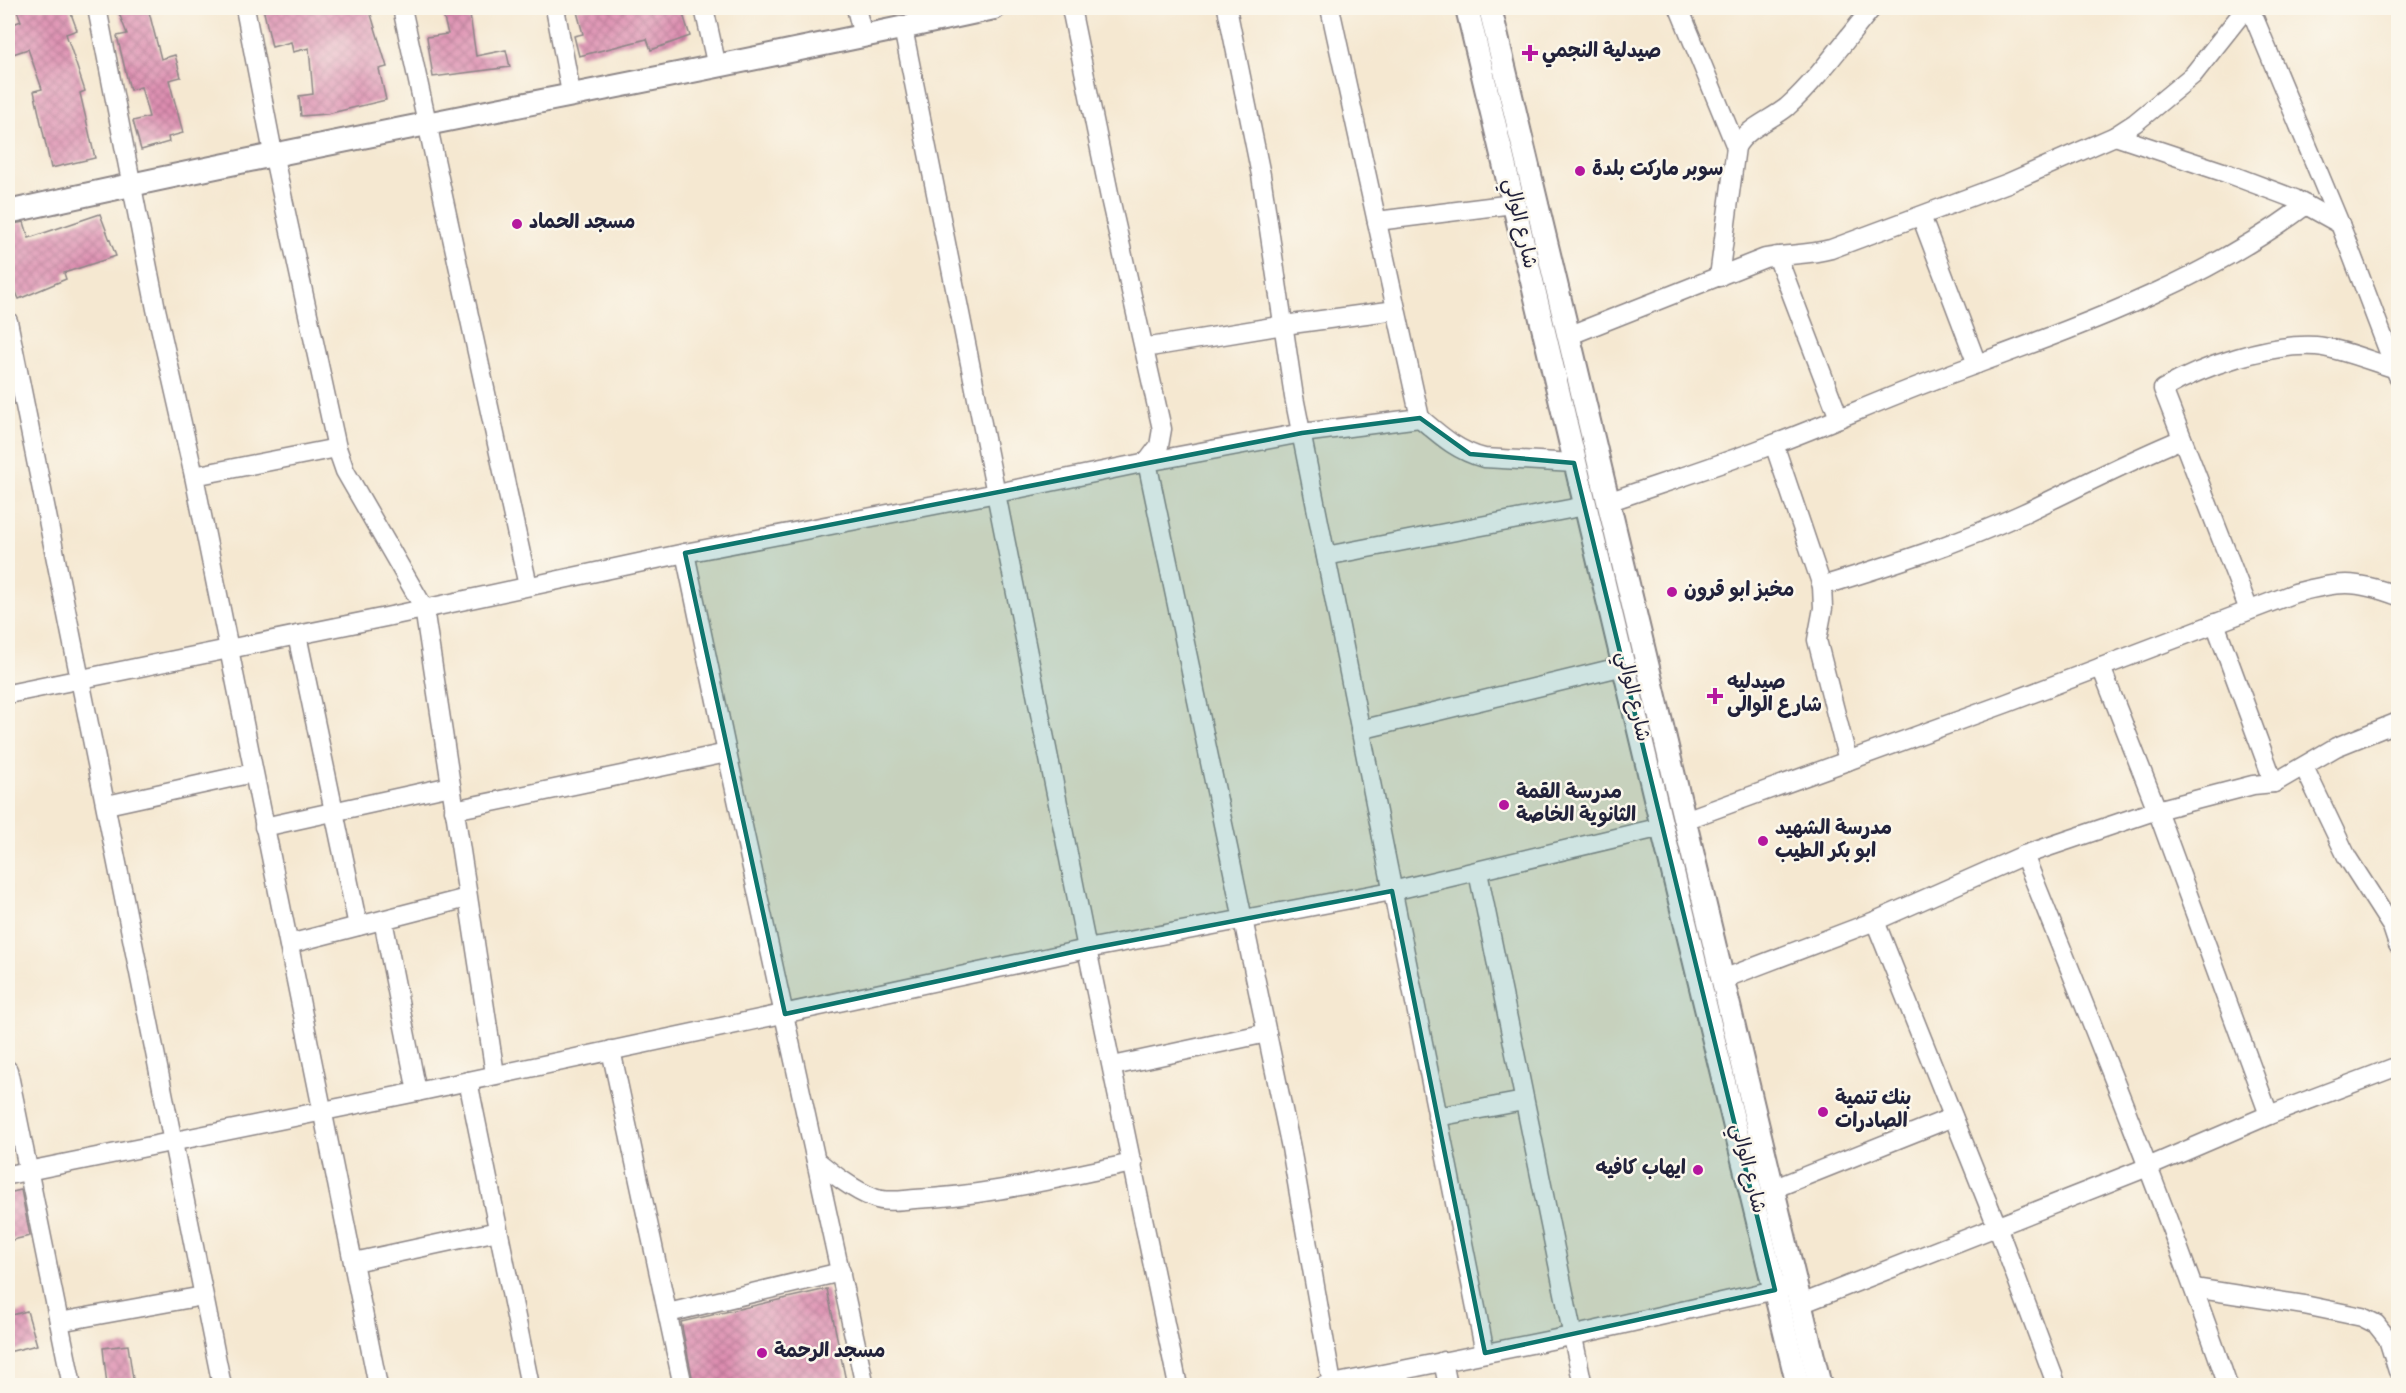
<svg xmlns="http://www.w3.org/2000/svg" width="2406" height="1393" font-family="'Gochi Hand','Playpen Sans Arabic',sans-serif">
	<style>
		.building { fill: url(#building-cross-hatch) }
		.lines { fill: none; stroke-linecap: round; stroke-linejoin: round }
		.minor-casing { stroke: #8c8586; stroke-width: 21 }
		.tertiary-casing { stroke: #8c8586; stroke-width: 26 }
		.minor { stroke: #fff; stroke-width: 18 }
		.tertiary { stroke: #fff; stroke-width: 22 }
		.marked { fill: #0f766e; fill-opacity: 0.2; stroke: #0f766e; stroke-width: 4.5; stroke-linejoin: round }
		.poi-dot { fill: #b5179e; stroke: #fbf7ec; stroke-width: 2 }
		.labels { text-anchor: middle; dominant-baseline: central; stroke-width: 5; stroke-linejoin: round; paint-order: stroke }
		.poi-label { font-size: 20px; font-weight: bold; fill: #22223b; stroke: #fbf7ec; text-anchor: start }
		.street-label { font-size: 20px; fill: #22223b; stroke: #fbf7ec }
	</style>
	<defs>
		<pattern id="building-cross-hatch" width="8" height="8" patternUnits="userSpaceOnUse" patternTransform="scale(1.5)"><rect width="8" height="8" fill="#dc8baf"/><path d="M0 0l8 8M0 8l8-8" fill="none" stroke="#b27190"/></pattern>
	</defs>
	<rect width="100%" height="100%" fill="#fbf7ec"/>
	<filter id="ink" filterUnits="userSpaceOnUse"><feTurbulence type="fractalNoise" baseFrequency=".0167" numOctaves="2"/><feDisplacementMap in="SourceGraphic" scale="12" xChannelSelector="R" yChannelSelector="G"/><feConvolveMatrix kernelMatrix="1 2 1 2 8 2 1 2 1" color-interpolation-filters="sRGB"/></filter>
	<filter id="wash" filterUnits="userSpaceOnUse"><feTurbulence type="fractalNoise" baseFrequency=".008" numOctaves="4" result="noise"/><feDisplacementMap in="SourceGraphic" scale="24" xChannelSelector="R" yChannelSelector="G"/><feGaussianBlur stdDeviation="1.35" result="paint"/><feColorMatrix in="noise" values="0 0 0 0 0 0 0 0 0 0 0 0 0 0 0 0 0 1.4 0 .05"/><feComposite in="paint" operator="in"/></filter>
	<g filter="url(#wash)">
		<rect width="100%" height="100%" fill="#f5e8d1"/>
		<g id="blocks">
			<g class="building">
				<polygon points="16,8 69,8 77,30 66,34 85,91 80,93 95,158 51,168 34,91 42,89 28,49 13,54 8,38 8,26 21,21"/>
				<polygon points="117,8 148,8 161,59 175,55 181,77 169,80 183,133 168,137 169,142 141,150 133,121 149,117 141,87 130,90 117,36 127,34"/>
				<polygon points="263,8 369,8 387,67 379,69 386,100 327,114 301,116 299,96 313,94 309,48 293,52 291,42 272,47"/>
				<polygon points="454,8 469,8 476,56 506,50 510,67 433,77 427,37 448,34 442,11"/>
				<polygon points="576,8 681,8 690,36 651,50 647,39 579,56 574,36 583,34"/>
				<polygon points="100,214 116,256 64,273 66,279 19,299 10,279 8,279 8,225 24,222 29,238"/>
				<polygon points="21,1190 30,1236 8,1241 8,1193"/>
				<polygon points="827,1289 847,1386 694,1386 681,1322"/>
				<polygon points="27,1311 37,1345 8,1352 8,1316"/>
				<polygon points="128,1345 134,1386 107,1386 103,1348"/>
			</g>
		</g>
	</g>
	<g filter="url(#ink)">
		<use href="#blocks" fill-opacity="0" stroke="#8c8586" stroke-width="1.5"/>
		<g class="lines">
			<defs>
				<g id="minor">
					<polyline points="97,8 156,309 194,476 378,1386"/>
					<polyline points="245,8 273,153 337,448 345,471 424,608 495,1074"/>
					<polyline points="402,8 528,586"/>
					<polyline points="555,8 571,93"/>
					<polyline points="704,8 717,67"/>
					<polyline points="856,8 863,36"/>
					<polyline points="1071,8 1110,198 1162,429 1159,446 1147,462 1291,1148 1332,1384"/>
					<polyline points="1227,8 1261,175 1294,397 1485,1353"/>
					<path d="M1330 8 1420 418C1440 435 1457 451 1484 458L1574 463"/>
					<polyline points="1679,8 1736,147"/>
					<polyline points="2250,8 2340,224 2398,376"/>
					<polyline points="903,28 1087,949 1178,1386"/>
					<polyline points="2115,136 2226,173 2295,199 2340,224"/>
					<polyline points="1921,216 1977,364"/>
					<polyline points="1377,221 1513,204"/>
					<polyline points="1777,256 1839,418"/>
					<path d="M1719 277 1736 147C1747 128 1771 120 1787 107 1817 80 1846 39 1872 8"/>
					<polyline points="8,321 222,1386"/>
					<path d="M1568 336 1765 258C1788 254 1809 255 1831 249L2008 183 2115 136 2135 123 2193 75 2246 8"/>
					<polyline points="1144,348 1284,325 1396,310"/>
					<polyline points="1774,444 1822,586 1823,608 1817,640 1848,761"/>
					<polyline points="194,476 337,448"/>
					<path d="M1608 502C1660 484 1714 467 1766 447 1823 426 1878 401 1934 380 2064 331 2194 289 2306 205"/>
					<polyline points="685,553 727,753 865,1386"/>
					<polyline points="1326,556 1585,506"/>
					<path d="M1822 586C1891 565 1959 543 2024 513 2077 488 2128 461 2182 439"/>
					<path d="M2249 610 2163 389C2203 366 2270 343 2316 346 2339 348 2373 362 2396 369"/>
					<polyline points="2215,623 2274,783"/>
					<polyline points="297,635 358,926"/>
					<polyline points="2101,667 2157,810 2269,1115"/>
					<polyline points="8,694 386,617 685,553 997,493 1147,462 1302,433 1420,418"/>
					<polyline points="1360,730 1624,666"/>
					<polyline points="2304,767 2347,857 2392,927 2398,945"/>
					<polyline points="107,805 253,773"/>
					<polyline points="454,810 727,753"/>
					<path d="M1685 820 2007 703 2295 593C2339 581 2355 580 2398 596"/>
					<polyline points="264,827 451,786"/>
					<path d="M2024 855C2095 1031 2166 1206 2228 1386"/>
					<polyline points="1478,872 1583,1386"/>
					<polyline points="383,920 417,1092"/>
					<polyline points="1875,921 1997,1226 2057,1386"/>
					<polyline points="289,944 467,898"/>
					<polyline points="1723,979 1875,921 2024,855 2157,810 2253,785 2274,783 2336,747 2398,722"/>
					<polyline points="611,1050 683,1386"/>
					<polyline points="1113,1066 1267,1033"/>
					<polyline points="8,1070 72,1386"/>
					<polyline points="468,1081 530,1386"/>
					<polyline points="1437,1117 1524,1101"/>
					<path d="M816 1160C833 1174 853 1190 874 1198 886 1203 902 1200 915 1199 988 1196 1061 1177 1133 1163"/>
					<polyline points="8,1175 417,1092 1087,949 1392,891 1662,827"/>
					<polyline points="1773,1189 1953,1117"/>
					<polyline points="354,1262 498,1231"/>
					<polyline points="2194,1288 2304,1305 2362,1317 2376,1324 2388,1339 2398,1371"/>
					<polyline points="1801,1304 2148,1167 2269,1115 2398,1066"/>
					<polyline points="668,1313 841,1272"/>
					<polyline points="59,1322 203,1296"/>
					<polyline points="1443,1361 1448,1386"/>
					<polyline points="1323,1386 1571,1336 1788,1287"/>
				</g>
				<g id="tertiary">
					<polyline points="1467,8 1662,827 1798,1386"/>
					<polyline points="1490,8 1820,1386"/>
					<path d="M8 212C335 138 666 80 994 8"/>
				</g>
			</defs>
			<use href="#minor" class="minor-casing"/>
			<use href="#tertiary" class="tertiary-casing"/>
			<use href="#minor" class="minor"/>
			<use href="#tertiary" class="tertiary"/>
		</g>
	</g>
	<path class="marked" d="M1420 418 1470 454 1574 463 1775 1290 1485 1353 1392 891 1087 949 785 1014 685 553 1302 433Z"/>
	<g class="poi-dot">
		<path d="M1527 44h6v6h6v6h-6v6h-6v-6h-6v-6h6z"/>
		<circle cx="1580" cy="171" r="6"/>
		<circle cx="517" cy="224" r="6"/>
		<circle cx="1672" cy="592" r="6"/>
		<path d="M1712 687h6v6h6v6h-6v6h-6v-6h-6v-6h6z"/>
		<circle cx="1504" cy="805" r="6"/>
		<circle cx="1763" cy="841" r="6"/>
		<circle cx="1823" cy="1112" r="6"/>
		<circle cx="1698" cy="1170" r="6"/>
		<circle cx="762" cy="1353" r="6"/>
	</g>
	<g class="labels">
		<g class="poi-label">
			<text x="1542" y="53">صيدلية النجمي</text>
			<text x="1592" y="171">سوبر ماركت بلدة</text>
			<text x="529" y="224">مسجد الحماد</text>
			<text x="1684" y="592">مخبز ابو قرون</text>
			<text x="1727" y="684">صيدليه<tspan x="1727" dy="23">شارع الوالى</tspan></text>
			<text x="1516" y="794">مدرسة القمة<tspan x="1516" dy="23">الثانوية الخاصة</tspan></text>
			<text x="1775" y="830">مدرسة الشهيد<tspan x="1775" dy="23">ابو بكر الطيب</tspan></text>
			<text x="1835" y="1100">بنك تنمية<tspan x="1835" dy="23">الصادرات</tspan></text>
			<text x="1686" y="1170" text-anchor="end">ايهاب كافيه</text>
			<text x="774" y="1353">مسجد الرحمة</text>
		</g>
		<g class="street-label">
			<text transform="translate(1518 224) rotate(77)">شارع الوالي</text>
			<text transform="translate(1631 697) rotate(77)">شارع الوالي</text>
			<text transform="translate(1746 1169) rotate(76)">شارع الوالي</text>
		</g>
	</g>
	<rect width="2406" height="1393" fill="none" stroke="#fbf7ec" stroke-width="30"/>
</svg>
